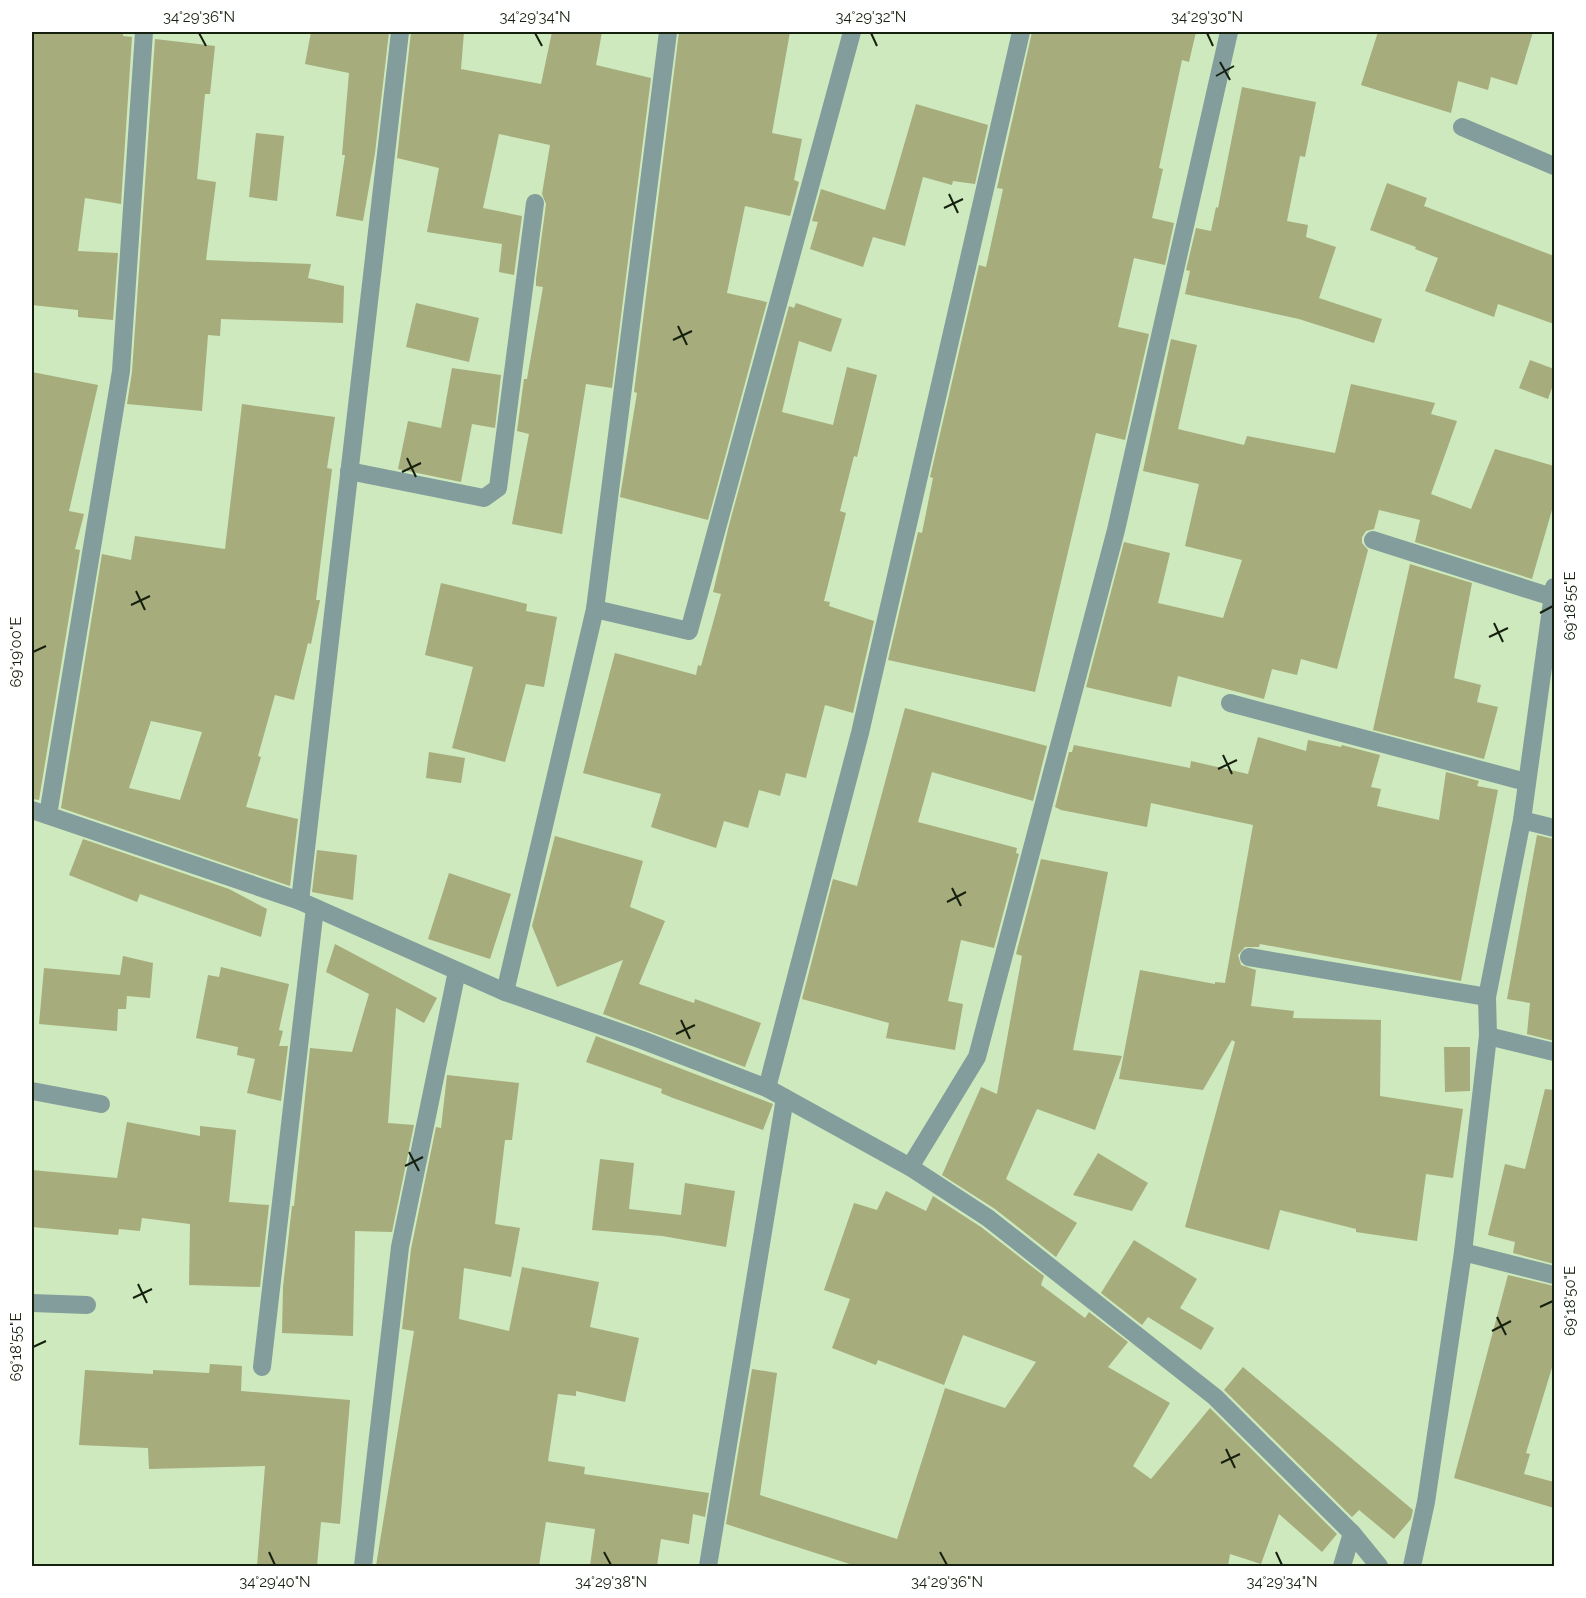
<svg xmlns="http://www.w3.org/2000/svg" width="1586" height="1598" font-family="Raleway,sans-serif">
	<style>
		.building { fill: #a6ac7c; fill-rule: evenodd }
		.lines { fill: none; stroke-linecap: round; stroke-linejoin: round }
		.minor { stroke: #829d9c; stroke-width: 18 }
		.ticks { fill: none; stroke: #16200f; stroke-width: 2 }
		.neatline { fill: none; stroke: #16200f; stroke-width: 2 }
		.ticks-label { font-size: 15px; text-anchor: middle; fill: #16200f }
	</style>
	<rect width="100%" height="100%" fill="#cde9bd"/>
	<g class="building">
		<polygon points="32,32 123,32 123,36 132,37 121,204 85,198 78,251 118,253 113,320 78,317 78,310 32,305"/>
		<polygon points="311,32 389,32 375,153 363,221 336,216 345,155 342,155 349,73 305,64"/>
		<polygon points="411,32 464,32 461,69 541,84 552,32 602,32 596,65 651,78 612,388 586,384 562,534 512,524 529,434 517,431 524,379 527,379 543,287 536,286 536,279 546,204 542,194 550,145 499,134 483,208 522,216 514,275 499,272 502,244 427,232 439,168 397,158"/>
		<polygon points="679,32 790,32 772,133 802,139 794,180 799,182 790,216 745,206 727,293 767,302 708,520 620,497 637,393 634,392"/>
		<polygon points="1032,32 1196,32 1189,62 1182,60 1159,168 1163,169 1152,218 1174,223 1165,265 1134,258 1118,327 1149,334 1125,440 1096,433 1035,692 888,660 918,532 922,533 933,478 930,477 979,265 986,267 1003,189 997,188"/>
		<polygon points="1378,32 1533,32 1517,85 1491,77 1488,90 1458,81 1451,113 1361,85"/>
		<polygon points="155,39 215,46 210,94 205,94 197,179 216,182 206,260 311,264 308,278 344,286 343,323 221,319 220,336 208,335 202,411 127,404 132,372"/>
		<polygon points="1242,87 1316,102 1305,157 1300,156 1287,221 1308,225 1306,237 1336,247 1319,298 1382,319 1374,343 1299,319 1185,294 1190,271 1186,270 1196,228 1211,231 1216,207 1218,208"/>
		<polygon points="916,104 988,125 975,184 953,181 952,185 923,177 905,246 873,237 863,267 810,249 818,222 812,221 821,189 885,210"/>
		<polygon points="256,133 284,136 277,201 249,197"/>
		<polygon points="1387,183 1427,198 1424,206 1554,256 1554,324 1498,304 1494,317 1425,291 1438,258 1415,249 1416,247 1370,230"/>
		<polygon points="416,303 479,318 469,362 406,347"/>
		<polygon points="796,303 842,319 831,352 799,341 782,412 833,425 847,367 877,375 857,457 854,456 840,511 846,513 824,601 830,602 829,606 874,621 853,713 825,705 806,778 786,773 780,796 759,790 748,828 724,821 716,848 651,827 661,794 583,773 615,653 696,675 698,665 701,666 721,594 713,592 729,525 789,306 794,308"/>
		<polygon points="1171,339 1197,345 1178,429 1244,445 1247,436 1335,453 1351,384 1435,403 1431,414 1457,421 1431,494 1471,509 1495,449 1554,466 1554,503 1532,579 1415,542 1420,520 1379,510 1374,529 1366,531 1362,537 1362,543 1368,550 1337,669 1301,659 1297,675 1272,669 1264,699 1178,676 1171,707 1086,687 1124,542 1170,553 1158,603 1223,618 1242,560 1185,546 1199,484 1143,471"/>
		<polygon points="1530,360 1554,369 1554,382 1548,399 1519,388"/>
		<polygon points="452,368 501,375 495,428 472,424 461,482 398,469 408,421 441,428"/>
		<polygon points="32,372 98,385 69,511 84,514 75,549 80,550 39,800 32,799"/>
		<path d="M242 404 335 417 327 468 332 469 316 600H320L311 644 308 643 294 700 275 695 258 756 261 757 246 807 298 819 290 886 61 808 102 554 131 560 135 536 225 549ZM151 721 202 732 180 800 129 788Z"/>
		<polygon points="1410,564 1472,583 1454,678 1481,685 1477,702 1498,707 1484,759 1373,730"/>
		<polygon points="441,583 527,604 526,611 557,617 544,687 526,684 505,762 452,748 473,667 425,655"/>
		<polygon points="905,708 1047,746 1033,801 932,772 918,822 1017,848 1016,853 1019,854 994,948 961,940 948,1001 963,1004 955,1050 886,1038 889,1023 802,999 833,879 857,886"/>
		<polygon points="1258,737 1306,751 1308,740 1341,747 1342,745 1380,755 1371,787 1381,789 1377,806 1439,820 1446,772 1479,781 1477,786 1498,790 1461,981 1260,944 1259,947 1245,947 1238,955 1241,965 1256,970 1251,1006 1294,1011 1293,1018 1381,1020 1380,1096 1463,1109 1453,1178 1426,1174 1417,1241 1356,1232 1356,1229 1280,1210 1269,1250 1185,1227 1235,1042 1232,1040 1203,1090 1119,1079 1140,970 1215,984 1215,982 1225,983 1253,825 1151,803 1147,827 1061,810 1055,807 1069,752 1072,752 1074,745 1190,768 1191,761 1248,774"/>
		<polygon points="429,752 465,758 461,783 426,778"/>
		<polygon points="1537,835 1554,839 1554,1041 1527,1034 1530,1003 1507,999"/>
		<polygon points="555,836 643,861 630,907 665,921 639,984 694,1003 695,999 761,1023 745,1067 603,1014 623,960 557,987 532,926"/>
		<polygon points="83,839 229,889 267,909 261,937 140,894 137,902 69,875"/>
		<polygon points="317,850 357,855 353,900 312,892"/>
		<polygon points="1041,859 1108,872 1073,1050 1122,1056 1095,1130 1037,1109 1006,1179 1077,1223 1056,1257 995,1209 942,1175 981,1087 997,1094 1022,956 1016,954"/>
		<polygon points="449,873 511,894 490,959 428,939"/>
		<polygon points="335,944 437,998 424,1023 396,1008 388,1123 414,1125 392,1232 355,1231 353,1336 282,1333 283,1287 292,1206 294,1206 310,1048 352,1052 369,994 326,972"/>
		<polygon points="123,956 153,963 150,998 127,996 126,1009 118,1009 117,1031 39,1024 44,968 120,975"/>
		<polygon points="221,967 289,984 279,1030 283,1031 279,1046 288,1046 281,1101 247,1093 255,1059 237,1055 238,1047 196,1038 208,975 219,977"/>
		<polygon points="596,1036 773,1104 763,1130 673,1098 661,1093 662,1089 586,1062"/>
		<polygon points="1444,1047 1470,1047 1470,1091 1445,1092"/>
		<polygon points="447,1075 519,1083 512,1140 505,1140 495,1224 520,1228 511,1277 464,1268 459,1319 509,1331 522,1267 599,1282 590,1327 639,1338 625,1402 576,1391 576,1396 558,1394 548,1461 585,1467 584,1474 709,1493 705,1517 693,1514 689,1544 661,1539 657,1566 590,1566 595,1529 546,1522 539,1566 376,1566 414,1331 402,1329 411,1249 436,1127 441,1128"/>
		<polygon points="1545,1089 1554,1090 1554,1264 1513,1253 1515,1242 1488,1235 1505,1164 1525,1169"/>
		<polygon points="127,1122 200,1136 200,1126 236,1130 229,1202 269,1205 260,1287 189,1285 190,1224 142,1218 140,1231 119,1229 118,1235 32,1227 32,1170 117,1178"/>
		<polygon points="1098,1153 1148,1183 1132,1211 1073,1195"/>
		<polygon points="600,1159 634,1163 629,1209 681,1215 685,1183 735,1191 726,1247 662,1236 592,1230"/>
		<polygon points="886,1191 926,1211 933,1196 981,1227 1044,1276 1041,1285 1085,1318 1089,1312 1128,1342 1108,1367 1170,1403 1133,1466 1151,1479 1210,1408 1337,1534 1322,1552 1279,1514 1261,1564 1230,1554 1228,1566 856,1566 726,1524 752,1369 777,1373 760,1495 897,1539 945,1388 1005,1408 1036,1362 963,1335 944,1385 878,1360 876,1365 832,1348 850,1299 824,1290 854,1203 877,1210"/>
		<polygon points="1134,1240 1197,1279 1180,1308 1214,1328 1201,1350 1148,1317 1142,1325 1101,1293"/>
		<polygon points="1508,1275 1554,1286 1554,1361 1526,1453 1530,1454 1524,1474 1554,1482 1554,1508 1454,1478"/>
		<polygon points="210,1364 242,1366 241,1391 350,1400 340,1524 321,1522 317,1566 257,1566 265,1466 149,1469 148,1448 79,1445 85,1370 153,1374 153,1370 209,1373"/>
		<polygon points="1243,1367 1413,1510 1411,1519 1394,1539 1359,1510 1352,1517 1224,1390"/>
	</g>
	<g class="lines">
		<g class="minor">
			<polyline points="1462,127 1554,166"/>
			<polyline points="349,471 484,498 498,488 535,203"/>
			<polyline points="1373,540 1552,597"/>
			<polyline points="595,609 689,631 852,32"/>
			<polyline points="1230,703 1526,782"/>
			<polyline points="32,810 300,901 505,992 642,1040 767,1088 910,1167 988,1218 1215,1397 1352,1533 1379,1566"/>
			<polyline points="48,815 121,371 144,32"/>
			<polyline points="1522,820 1554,828"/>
			<polyline points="300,901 400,32"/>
			<polyline points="1249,957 1487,997"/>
			<polyline points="505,992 595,609 668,32"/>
			<polyline points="1488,1036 1554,1052"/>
			<polyline points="767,1088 860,733 1021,32"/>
			<polyline points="32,1091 101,1104"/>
			<polyline points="910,1167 977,1057 1116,530 1229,32"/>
			<polyline points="1463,1252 1554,1275"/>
			<polyline points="32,1303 87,1305"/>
			<polyline points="262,1367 315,908"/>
			<polyline points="363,1566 400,1247 457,971"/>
			<polyline points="708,1566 785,1098"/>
			<polyline points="1342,1566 1352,1533"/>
			<polyline points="1412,1566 1426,1502 1463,1252 1488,1036 1487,997 1522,820 1554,587"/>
		</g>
	</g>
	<path class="ticks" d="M199 33 206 46M535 33 542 46M871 33 877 46M1207 33 1213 46M1220 62 1230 80M1216 76 1234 66M949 194 958 213M944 208 963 199M678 326 687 345M673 340 692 331M407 458 416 477M402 472 421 463M136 591 145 610M131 605 150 596M1540 613 1553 606M1494 623 1503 642M1489 637 1508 628M33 652 46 646M1223 755 1232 774M1218 769 1237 760M952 888 961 906M947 902 966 892M681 1020 690 1039M676 1034 695 1025M409 1152 419 1171M405 1166 423 1157M138 1284 147 1303M133 1298 152 1289M1540 1307 1553 1301M1497 1317 1506 1335M1492 1331 1511 1321M33 1347 46 1341M1226 1449 1235 1468M1221 1463 1240 1454M269 1552 275 1565M604 1552 611 1565M940 1552 947 1565M1276 1552 1282 1565"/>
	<rect width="1586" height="1598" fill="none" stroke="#ffffff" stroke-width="66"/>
	<rect x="33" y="33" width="1520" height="1532" class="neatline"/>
	<g class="ticks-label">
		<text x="199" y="22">34°29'36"N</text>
		<text x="535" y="22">34°29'34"N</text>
		<text x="871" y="22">34°29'32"N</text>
		<text x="1207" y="22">34°29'30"N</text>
		<text transform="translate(1570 606) rotate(-90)" y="5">69°18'55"E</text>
		<text transform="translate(16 652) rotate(-90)" y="5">69°19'00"E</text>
		<text transform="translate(1570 1301) rotate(-90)" y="5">69°18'50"E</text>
		<text transform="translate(16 1347) rotate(-90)" y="5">69°18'55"E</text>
		<text x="275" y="1587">34°29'40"N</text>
		<text x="611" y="1587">34°29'38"N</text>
		<text x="947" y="1587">34°29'36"N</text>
		<text x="1282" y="1587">34°29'34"N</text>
	</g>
</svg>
